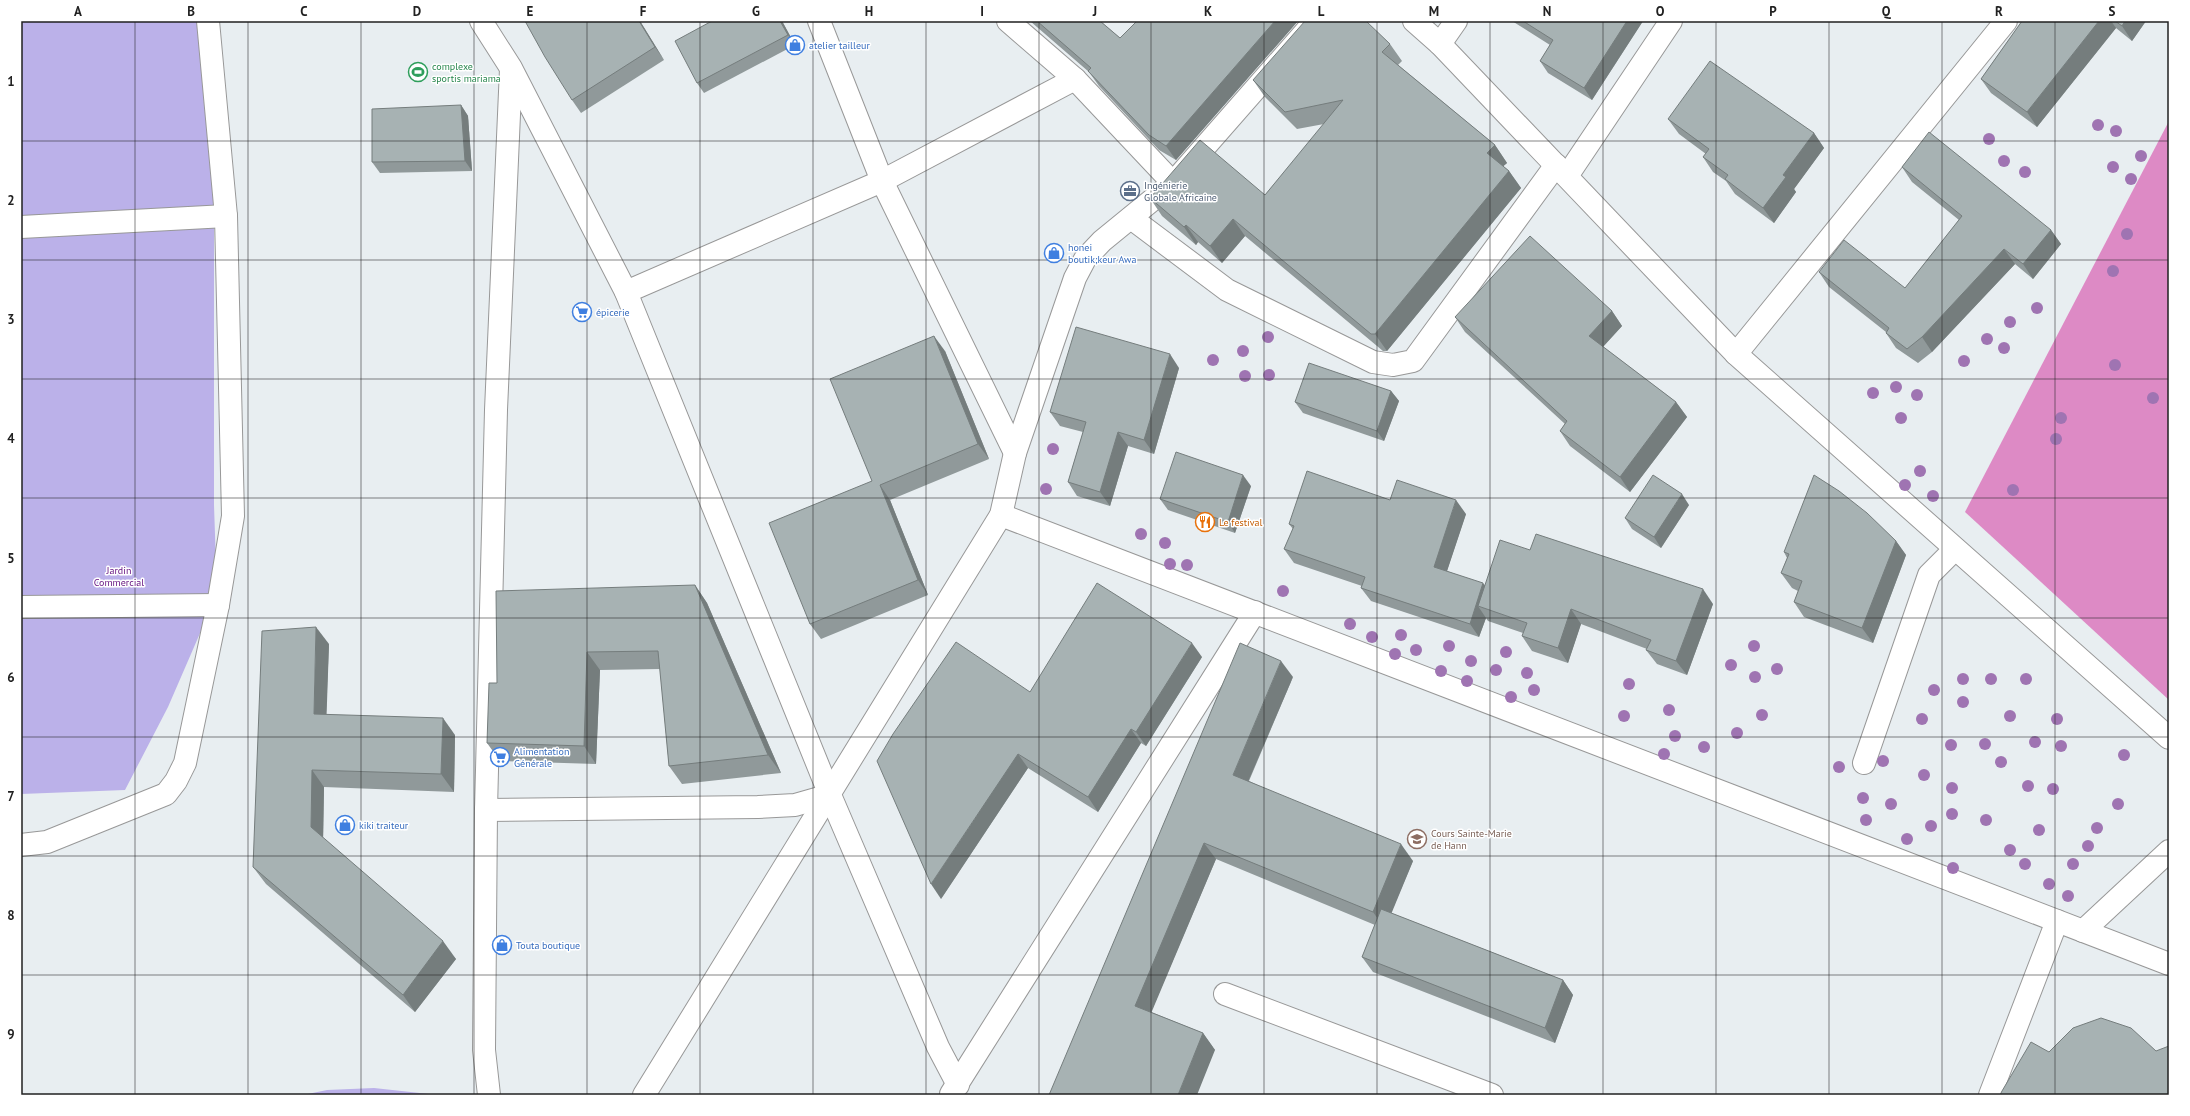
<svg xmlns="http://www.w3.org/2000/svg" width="2190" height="1116" font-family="'PT Sans',sans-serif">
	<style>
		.grass { fill: #bbb1e9 }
		.pitch { fill: #dd8ac5 }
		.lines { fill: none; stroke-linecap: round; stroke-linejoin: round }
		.minor-casing { stroke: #989898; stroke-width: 24 }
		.minor { stroke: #fff; stroke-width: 22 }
		.tree { fill: #9f74b2 }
		.wall { fill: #90999a }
		.shaded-wall { fill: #757d7d }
		.building { fill: #a7b2b3; stroke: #757d7d }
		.grid { fill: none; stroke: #212121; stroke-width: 1; stroke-opacity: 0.55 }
		.labels { text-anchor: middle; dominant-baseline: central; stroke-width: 3; stroke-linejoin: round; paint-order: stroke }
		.shop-label { font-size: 10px; fill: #366cbe; stroke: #fff; text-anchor: start }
		.leisure-label { font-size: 10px; fill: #27864d; stroke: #fff; text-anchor: start }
		.service-label { font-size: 10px; fill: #4e5e75; stroke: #fff; text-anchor: start }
		.food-label { font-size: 10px; fill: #c56008; stroke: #fff; text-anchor: start }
		.park-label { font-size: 10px; fill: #64107f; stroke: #fff }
		.education-label { font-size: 10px; fill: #785e54; stroke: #fff; text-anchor: start }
		.neatline { fill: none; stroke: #212121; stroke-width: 1.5 }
		.grid-label { font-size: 13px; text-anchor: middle; font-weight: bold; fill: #212121 }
	</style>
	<rect width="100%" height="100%" fill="#e8eef1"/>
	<g class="grass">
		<polygon points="21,21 197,21 214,187 214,505 217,594 168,707 125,790 21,794"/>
		<polygon points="374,1088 438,1095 303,1095 327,1090"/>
	</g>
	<polygon class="pitch" points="2169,121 2169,700 1965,512"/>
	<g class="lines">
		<defs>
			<g id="minor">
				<polyline points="481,21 511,68 626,292 830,795 938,1047 958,1085"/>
				<polyline points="819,21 882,181 1015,453"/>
				<polyline points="1008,21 1075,79 1173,183"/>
				<polyline points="1414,21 1440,44 1736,354 2169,738"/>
				<polyline points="1440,44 1456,21"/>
				<polyline points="1567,176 1671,21"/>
				<polyline points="1131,218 1227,290 1373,362 1393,365 1413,361 1556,165"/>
				<polyline points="21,227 226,216"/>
				<polyline points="626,292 882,181 1075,79"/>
				<polyline points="1736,354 2006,21"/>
				<polyline points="1001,515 2169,964"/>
				<polyline points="21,607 218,605"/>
				<polyline points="1864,763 1929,575 1955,549"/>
				<polyline points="486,810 758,807 795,805 830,795"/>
				<polyline points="21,845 47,842 166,794 176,781 185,763 218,605 233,516 226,216 208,21"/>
				<polyline points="2083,931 2169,851"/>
				<polyline points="1225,994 1492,1095"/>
				<polyline points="951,1094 1255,612"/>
				<polyline points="489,1095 484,1050 486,810 496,410 511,69"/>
				<polyline points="644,1095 1001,515 1015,453 1075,278 1085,259 1102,241 1173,183 1315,21"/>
				<polyline points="1990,1095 2057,921"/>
			</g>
		</defs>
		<use href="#minor" class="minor-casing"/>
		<use href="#minor" class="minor"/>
	</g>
	<g class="tree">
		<circle cx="2098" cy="125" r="6"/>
		<circle cx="2116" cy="131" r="6"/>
		<circle cx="1989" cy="139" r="6"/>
		<circle cx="2141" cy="156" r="6"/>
		<circle cx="2004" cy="161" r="6"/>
		<circle cx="2113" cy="167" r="6"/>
		<circle cx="2025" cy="172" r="6"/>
		<circle cx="2131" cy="179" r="6"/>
		<circle cx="2127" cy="234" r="6"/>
		<circle cx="2113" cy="271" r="6"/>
		<circle cx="2037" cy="308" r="6"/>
		<circle cx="2010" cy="322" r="6"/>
		<circle cx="1268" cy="337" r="6"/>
		<circle cx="1987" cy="339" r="6"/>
		<circle cx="2004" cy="348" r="6"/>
		<circle cx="1243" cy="351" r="6"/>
		<circle cx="1213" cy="360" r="6"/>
		<circle cx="1964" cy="361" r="6"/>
		<circle cx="2115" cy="365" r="6"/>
		<circle cx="1269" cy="375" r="6"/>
		<circle cx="1245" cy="376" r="6"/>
		<circle cx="1896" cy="387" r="6"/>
		<circle cx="1873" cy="393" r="6"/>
		<circle cx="1917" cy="395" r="6"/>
		<circle cx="2153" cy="398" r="6"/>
		<circle cx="1901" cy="418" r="6"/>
		<circle cx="2061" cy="418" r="6"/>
		<circle cx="2056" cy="439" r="6"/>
		<circle cx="1053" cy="449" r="6"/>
		<circle cx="1920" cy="471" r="6"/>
		<circle cx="1905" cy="485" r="6"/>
		<circle cx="1046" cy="489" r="6"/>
		<circle cx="2013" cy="490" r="6"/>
		<circle cx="1933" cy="496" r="6"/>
		<circle cx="1141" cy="534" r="6"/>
		<circle cx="1165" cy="543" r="6"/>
		<circle cx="1170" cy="564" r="6"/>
		<circle cx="1187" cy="565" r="6"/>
		<circle cx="1283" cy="591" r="6"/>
		<circle cx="1350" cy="624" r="6"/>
		<circle cx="1401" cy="635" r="6"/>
		<circle cx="1372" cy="637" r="6"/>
		<circle cx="1449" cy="646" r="6"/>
		<circle cx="1754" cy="646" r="6"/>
		<circle cx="1416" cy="650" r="6"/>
		<circle cx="1506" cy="652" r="6"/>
		<circle cx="1395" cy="654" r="6"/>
		<circle cx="1471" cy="661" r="6"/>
		<circle cx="1731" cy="665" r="6"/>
		<circle cx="1777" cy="669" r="6"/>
		<circle cx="1496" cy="670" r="6"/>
		<circle cx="1441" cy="671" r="6"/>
		<circle cx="1527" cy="673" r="6"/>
		<circle cx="1755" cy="677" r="6"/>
		<circle cx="1963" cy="679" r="6"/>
		<circle cx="1991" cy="679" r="6"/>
		<circle cx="2026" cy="679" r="6"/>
		<circle cx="1467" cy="681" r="6"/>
		<circle cx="1629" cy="684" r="6"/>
		<circle cx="1534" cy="690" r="6"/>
		<circle cx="1934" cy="690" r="6"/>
		<circle cx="1511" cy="697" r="6"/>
		<circle cx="1963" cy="702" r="6"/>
		<circle cx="1669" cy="710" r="6"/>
		<circle cx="1762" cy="715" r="6"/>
		<circle cx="1624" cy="716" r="6"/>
		<circle cx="2010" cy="716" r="6"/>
		<circle cx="1922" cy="719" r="6"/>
		<circle cx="2057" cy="719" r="6"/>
		<circle cx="1737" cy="733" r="6"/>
		<circle cx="1675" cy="736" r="6"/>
		<circle cx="2035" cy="742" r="6"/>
		<circle cx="1985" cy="744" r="6"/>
		<circle cx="1951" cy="745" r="6"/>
		<circle cx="2061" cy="746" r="6"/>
		<circle cx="1704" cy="747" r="6"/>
		<circle cx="1664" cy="754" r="6"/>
		<circle cx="2124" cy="755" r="6"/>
		<circle cx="1883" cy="761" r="6"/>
		<circle cx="2001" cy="762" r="6"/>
		<circle cx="1839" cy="767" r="6"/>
		<circle cx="1924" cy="775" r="6"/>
		<circle cx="2028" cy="786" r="6"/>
		<circle cx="1952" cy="788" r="6"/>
		<circle cx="2053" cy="789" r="6"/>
		<circle cx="1863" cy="798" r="6"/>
		<circle cx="1891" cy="804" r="6"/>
		<circle cx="2118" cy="804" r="6"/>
		<circle cx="1952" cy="814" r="6"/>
		<circle cx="1866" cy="820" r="6"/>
		<circle cx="1986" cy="820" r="6"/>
		<circle cx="1931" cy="826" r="6"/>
		<circle cx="2097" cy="828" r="6"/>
		<circle cx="2039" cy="830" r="6"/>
		<circle cx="1907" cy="839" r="6"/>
		<circle cx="2088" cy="846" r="6"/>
		<circle cx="2010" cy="850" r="6"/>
		<circle cx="2025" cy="864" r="6"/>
		<circle cx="2073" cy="864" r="6"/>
		<circle cx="1953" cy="868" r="6"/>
		<circle cx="2049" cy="884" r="6"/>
		<circle cx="2068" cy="896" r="6"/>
	</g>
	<g class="wall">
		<polygon points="640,21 664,60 581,113 572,100"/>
		<polygon points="712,21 782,21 795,45 704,93 697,83"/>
		<polygon points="1030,21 1100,21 1120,38 1137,21 1298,21 1176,160 1159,150 1099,86 1089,72"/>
		<polygon points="1512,21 1643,21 1592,100 1548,73 1540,61 1550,45"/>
		<polygon points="2022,21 2146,21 2132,41 2116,28 2037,127 1991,93 1981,79"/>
		<polygon points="1390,44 1402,61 1398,65 1495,145 1507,163 1503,166 1509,171 1521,188 1387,351 1383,351 1245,236 1222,263 1198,242 1196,245 1162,216 1150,198 1265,195 1324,124 1297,129 1265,97 1253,80"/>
		<polygon points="461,105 468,116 472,171 380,173 372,162"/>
		<polygon points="1668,119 1814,133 1824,148 1794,189 1796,192 1774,223 1735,194 1726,181 1713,172 1703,157 1706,154 1679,134"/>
		<polygon points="1902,167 2051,230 2061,244 2033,279 2015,264 1932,352 1918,363 1896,348 1886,333 1886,332 1829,287 1819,272 1905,288 1959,220 1912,182"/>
		<polygon points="1612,311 1622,326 1603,347 1676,402 1687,417 1630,492 1570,446 1560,431 1565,424 1465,332 1455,317"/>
		<polygon points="945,351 989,459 890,500 928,595 821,639 810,624 872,481"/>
		<polygon points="1179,368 1154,454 1128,446 1110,506 1077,496 1068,482 1083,432 1060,426 1050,412"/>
		<polygon points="1391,391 1399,401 1384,441 1303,413 1295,402"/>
		<polygon points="1251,486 1235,533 1168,510 1160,499"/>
		<polygon points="1390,500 1466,514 1447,571 1485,585 1530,550 1713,604 1687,675 1657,664 1646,650 1647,649 1581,624 1568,663 1532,651 1522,636 1523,633 1488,621 1486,618 1479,637 1371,601 1361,588 1362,586 1294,563 1284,549 1293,529 1289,524"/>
		<polygon points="1689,505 1661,548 1632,529 1625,518"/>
		<polygon points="1896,541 1906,555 1873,643 1804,617 1794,602 1798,591 1792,588 1781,573 1787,558 1784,552"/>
		<polygon points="695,585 707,603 781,773 682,784 669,766 660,669 600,670 596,764 500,761 487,743 497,683"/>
		<polygon points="329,644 326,714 455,735 454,792 324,787 323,838 456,959 415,1012 266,884 253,867"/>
		<polygon points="1202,657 1146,746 1141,743 1098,812 1028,768 941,899 1030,692"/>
		<polygon points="1293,677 1249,781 1413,861 1391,913 1563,980 1573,995 1555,1043 1373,972 1362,957 1375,925 1216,859 1151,1012 1203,1033 1215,1050 1049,1095"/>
	</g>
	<g class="shaded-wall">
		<polygon points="639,21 640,21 664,60 655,47"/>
		<polygon points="780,21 782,21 795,45 788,35"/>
		<polygon points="1275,21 1298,21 1176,160 1166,146"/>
		<polygon points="1627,21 1643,21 1592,100 1584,88"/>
		<polygon points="2099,21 2111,21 2116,28 2037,127 2027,112"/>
		<polygon points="2125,21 2146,21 2132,41 2122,26"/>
		<polygon points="461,105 468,116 472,171 465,161"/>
		<polygon points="1814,133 1824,148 1794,189 1796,192 1774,223 1763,208 1783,175"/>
		<polygon points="1495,145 1507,163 1499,170 1487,153"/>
		<polygon points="1509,171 1521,188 1387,351 1375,334"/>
		<polygon points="1233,219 1245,236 1222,263 1210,246"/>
		<polygon points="1186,225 1198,242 1196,245 1184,227"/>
		<polygon points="2051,230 2061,244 2033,279 2023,264"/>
		<polygon points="2004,249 2015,264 1932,352 1922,337"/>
		<polygon points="1612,311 1622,326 1599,351 1589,336"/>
		<polygon points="934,336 945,351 989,459 978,444"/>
		<polygon points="1170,354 1179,368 1154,454 1144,440"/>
		<polygon points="1391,391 1399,401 1384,441 1377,431"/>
		<polygon points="1676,402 1687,417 1630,492 1620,477"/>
		<polygon points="1118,432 1128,446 1110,506 1100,492"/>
		<polygon points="1243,475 1251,486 1235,533 1228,522"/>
		<polygon points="880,485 890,500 928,595 918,580"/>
		<polygon points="1682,494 1689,505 1661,548 1654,537"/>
		<polygon points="1456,500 1466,514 1444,580 1434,567"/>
		<polygon points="1896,541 1906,555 1873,643 1862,628"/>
		<polygon points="1483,583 1493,597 1478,606 1486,618 1479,637 1470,624"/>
		<polygon points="695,585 707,603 781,773 768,755"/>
		<polygon points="1703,589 1713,604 1687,675 1676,661"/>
		<polygon points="1571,609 1581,624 1568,663 1558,648"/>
		<polygon points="316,627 329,644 326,731 314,714"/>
		<polygon points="1192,643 1202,657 1146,746 1136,732"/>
		<polygon points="587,652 600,670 596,764 584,746"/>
		<polygon points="1281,661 1293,677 1244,791 1233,775"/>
		<polygon points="443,718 455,735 454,792 441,774"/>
		<polygon points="1131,729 1141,743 1098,812 1088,797"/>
		<polygon points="1018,754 1028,768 941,899 931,884"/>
		<polygon points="312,770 324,787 323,845 311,827"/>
		<polygon points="1204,843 1216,859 1147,1023 1135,1006"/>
		<polygon points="1401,844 1413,861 1385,929 1373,912"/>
		<polygon points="443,941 456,959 415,1012 403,995"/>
		<polygon points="1563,980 1573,995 1555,1043 1545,1028"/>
		<polygon points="1203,1033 1215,1050 1197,1095 1178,1095"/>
	</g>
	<g class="building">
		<polygon points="525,21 639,21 655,47 572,100 545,57"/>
		<polygon points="712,21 780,21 788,35 697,83 675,41"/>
		<polygon points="1037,21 1100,21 1120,38 1137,21 1275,21 1166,146 1149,135 1088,71 1091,68"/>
		<polygon points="1305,21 1366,21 1390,44 1382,52 1495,145 1487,153 1509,171 1375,334 1371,334 1233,219 1210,246 1186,225 1184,227 1150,198 1200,140 1265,195 1343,100 1285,112 1253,80"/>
		<polygon points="1523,21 1627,21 1584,88 1540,61 1553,40"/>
		<polygon points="2022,21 2099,21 2027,112 1981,79"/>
		<polygon points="2115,21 2125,21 2122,26"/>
		<polygon points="1710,61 1814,133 1783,175 1786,177 1763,208 1725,179 1728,175 1703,157 1709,149 1668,119"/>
		<polygon points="461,105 465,161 372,162 372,109"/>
		<polygon points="1929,132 2051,230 2023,264 2004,249 1922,337 1907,349 1886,333 1889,328 1819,272 1844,240 1905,288 1962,216 1902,167"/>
		<polygon points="1530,236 1612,311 1589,336 1676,402 1620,477 1560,431 1567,421 1455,317"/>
		<polygon points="1076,327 1170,354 1144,440 1118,432 1100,492 1068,482 1086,422 1050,412"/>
		<polygon points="934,336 978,444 880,485 918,580 810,624 769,523 872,481 830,379"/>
		<polygon points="1309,363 1391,391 1377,431 1295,402"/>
		<polygon points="1176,452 1243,475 1228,522 1160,499"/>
		<polygon points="1307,471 1390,500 1397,480 1456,500 1434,567 1483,583 1470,624 1361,588 1365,577 1284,549 1294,526 1289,524"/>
		<polygon points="1653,475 1682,494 1654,537 1625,518"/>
		<polygon points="1814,475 1839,491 1867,513 1896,541 1862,628 1794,602 1802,581 1781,573 1789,554 1784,552"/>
		<polygon points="1536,534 1703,589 1676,661 1646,650 1651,640 1571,609 1558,648 1522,636 1527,623 1478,606 1500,540 1530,550"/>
		<polygon points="1097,583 1192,643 1136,732 1131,729 1088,797 1018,754 931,884 877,761 893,734 956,642 1030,692"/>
		<polygon points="695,585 768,755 669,766 658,651 587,652 584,746 487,743 489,683 497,683 496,591"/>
		<polygon points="316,627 314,714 443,718 441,774 312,770 311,827 443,941 403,995 253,867 262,631"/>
		<polygon points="1240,643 1281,661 1233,775 1401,844 1373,912 1204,843 1135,1006 1203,1033 1178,1095 1049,1095"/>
		<polygon points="1381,909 1563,980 1545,1028 1362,957"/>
		<polygon points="2101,1018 2131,1028 2156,1051 2169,1046 2169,1095 2000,1095 2002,1091 2031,1042 2049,1052 2073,1028"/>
	</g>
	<path class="grid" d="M135 21V1095M248 21V1095M361 21V1095M474 21V1095M587 21V1095M700 21V1095M813 21V1095M926 21V1095M1039 21V1095M1151 21V1095M1264 21V1095M1377 21V1095M1490 21V1095M1603 21V1095M1716 21V1095M1829 21V1095M1942 21V1095M2055 21V1095M21 141H2169M21 260H2169M21 379H2169M21 498H2169M21 618H2169M21 737H2169M21 856H2169M21 975H2169"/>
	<defs>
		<symbol id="shop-ring" viewBox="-11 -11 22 22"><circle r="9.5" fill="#fff" stroke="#3f7fe0" stroke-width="1.5"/><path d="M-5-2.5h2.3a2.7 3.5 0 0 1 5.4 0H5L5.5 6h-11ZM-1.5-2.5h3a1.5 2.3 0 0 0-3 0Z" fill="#3f7fe0"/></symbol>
		<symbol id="stadium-ring" viewBox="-11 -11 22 22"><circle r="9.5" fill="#fff" stroke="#2e9e5b" stroke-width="1.5"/><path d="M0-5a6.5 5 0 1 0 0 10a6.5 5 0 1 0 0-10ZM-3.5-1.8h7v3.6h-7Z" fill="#2e9e5b"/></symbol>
		<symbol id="office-ring" viewBox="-11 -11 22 22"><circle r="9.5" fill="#fff" stroke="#5c6f8a" stroke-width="1.5"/><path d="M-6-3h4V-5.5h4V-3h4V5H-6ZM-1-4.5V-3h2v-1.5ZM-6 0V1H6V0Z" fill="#5c6f8a"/></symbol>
		<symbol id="supermarket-ring" viewBox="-11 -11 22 22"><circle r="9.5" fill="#fff" stroke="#3f7fe0" stroke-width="1.5"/><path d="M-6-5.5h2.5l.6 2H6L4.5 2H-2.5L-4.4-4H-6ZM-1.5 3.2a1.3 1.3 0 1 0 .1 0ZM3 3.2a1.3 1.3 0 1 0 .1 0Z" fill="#3f7fe0"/></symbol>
		<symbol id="restaurant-ring" viewBox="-11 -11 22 22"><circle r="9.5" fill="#fff" stroke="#e8710a" stroke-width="1.5"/><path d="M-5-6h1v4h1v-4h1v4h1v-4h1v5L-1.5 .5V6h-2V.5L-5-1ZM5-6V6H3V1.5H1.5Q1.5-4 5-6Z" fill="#e8710a"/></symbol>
		<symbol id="school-ring" viewBox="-11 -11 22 22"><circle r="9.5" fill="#fff" stroke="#8d6e63" stroke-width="1.5"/><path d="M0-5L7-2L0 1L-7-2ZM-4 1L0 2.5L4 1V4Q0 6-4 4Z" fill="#8d6e63"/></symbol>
	</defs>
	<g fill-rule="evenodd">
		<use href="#shop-ring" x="784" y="34" width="22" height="22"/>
		<use href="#stadium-ring" x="407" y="61" width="22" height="22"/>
		<use href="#office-ring" x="1119" y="180" width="22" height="22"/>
		<use href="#shop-ring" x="1043" y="242" width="22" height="22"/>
		<use href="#supermarket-ring" x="571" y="301" width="22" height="22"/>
		<use href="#restaurant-ring" x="1194" y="511" width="22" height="22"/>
		<use href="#supermarket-ring" x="489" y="746" width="22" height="22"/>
		<use href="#shop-ring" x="334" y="814" width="22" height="22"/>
		<use href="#school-ring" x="1406" y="828" width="22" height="22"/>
		<use href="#shop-ring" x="491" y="934" width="22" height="22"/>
	</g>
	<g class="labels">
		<g class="shop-label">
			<text x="809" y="45">atelier tailleur</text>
			<text x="1068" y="247">honei<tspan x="1068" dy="12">boutik;keur Awa</tspan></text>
			<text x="596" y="312">épicerie</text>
			<text x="514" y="751">Alimentation<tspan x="514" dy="12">Générale</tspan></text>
			<text x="359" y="825">kiki traiteur</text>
			<text x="516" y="945">Touta boutique</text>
		</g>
		<g class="leisure-label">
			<text x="432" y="66">complexe<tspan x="432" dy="12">sportis mariama</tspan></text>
		</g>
		<g class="service-label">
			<text x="1144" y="185">Ingénierie<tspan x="1144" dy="12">Globale Africaine</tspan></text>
		</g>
		<g class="food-label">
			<text x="1219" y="522">Le festival</text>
		</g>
		<g class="park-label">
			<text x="119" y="570">Jardin<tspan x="119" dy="12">Commercial</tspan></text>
		</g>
		<g class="education-label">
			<text x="1431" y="833">Cours Sainte-Marie<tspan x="1431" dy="12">de Hann</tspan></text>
		</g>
	</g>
	<rect width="2190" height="1116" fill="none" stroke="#ffffff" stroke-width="44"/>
	<rect x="22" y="22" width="2146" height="1072" class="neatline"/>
	<g class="grid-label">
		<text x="78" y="16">A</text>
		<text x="191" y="16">B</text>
		<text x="304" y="16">C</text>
		<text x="417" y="16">D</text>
		<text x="530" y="16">E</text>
		<text x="643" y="16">F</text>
		<text x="756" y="16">G</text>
		<text x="869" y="16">H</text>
		<text x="982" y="16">I</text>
		<text x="1095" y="16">J</text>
		<text x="1208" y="16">K</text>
		<text x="1321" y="16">L</text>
		<text x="1434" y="16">M</text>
		<text x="1547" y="16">N</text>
		<text x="1660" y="16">O</text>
		<text x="1773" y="16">P</text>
		<text x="1886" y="16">Q</text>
		<text x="1999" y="16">R</text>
		<text x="2112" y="16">S</text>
		<text x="11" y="86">1</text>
		<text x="11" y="205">2</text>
		<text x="11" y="324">3</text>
		<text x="11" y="443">4</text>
		<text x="11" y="563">5</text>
		<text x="11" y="682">6</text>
		<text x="11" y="801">7</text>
		<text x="11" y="920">8</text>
		<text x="11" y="1039">9</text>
	</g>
</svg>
